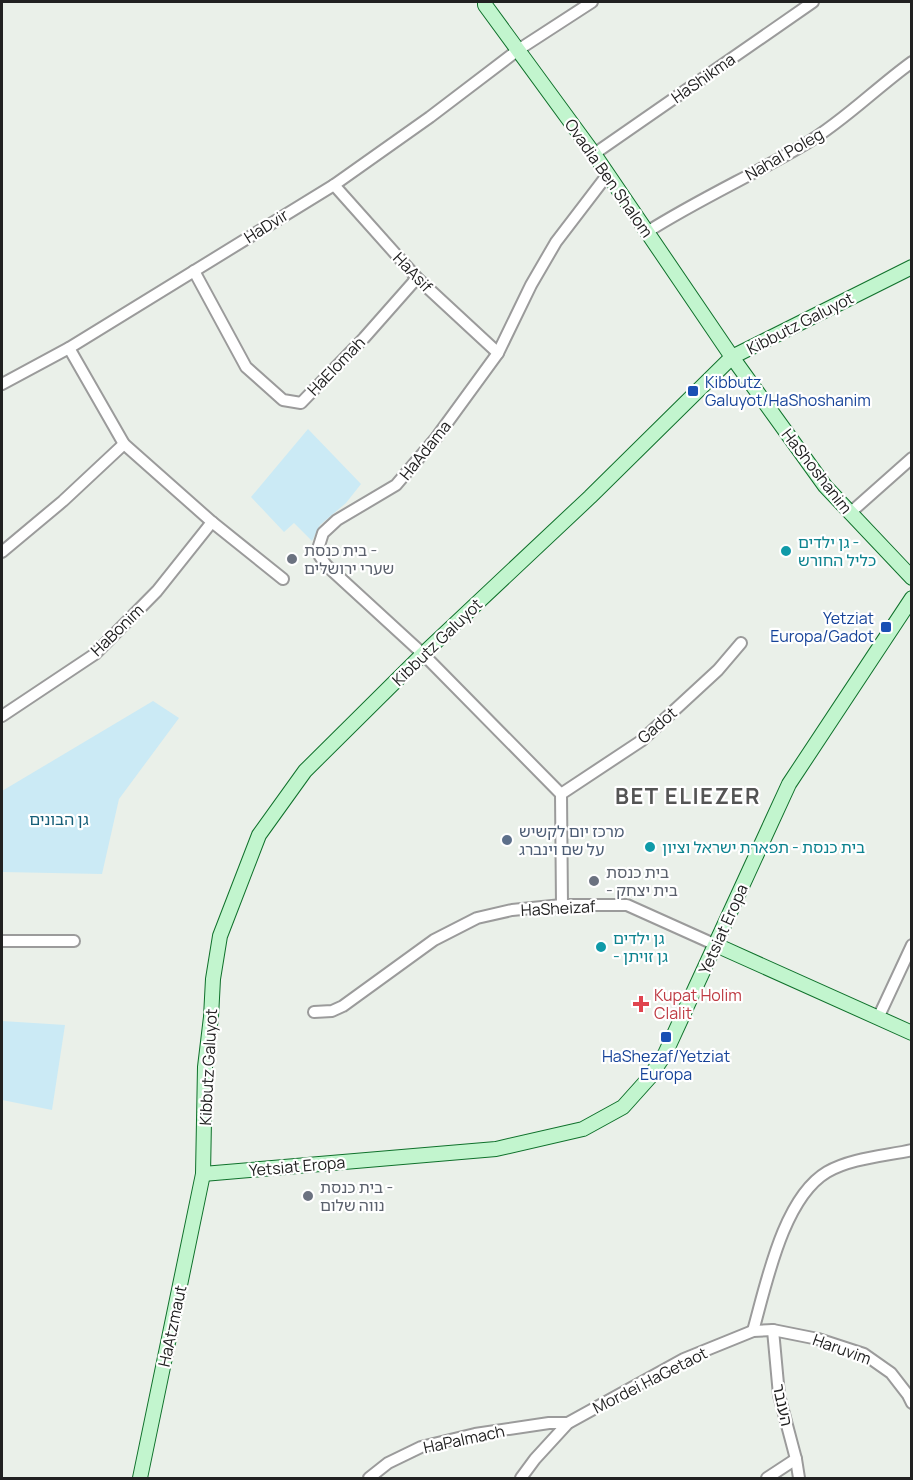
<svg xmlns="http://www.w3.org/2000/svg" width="913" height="1480" font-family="Manrope,'Noto Sans Hebrew',sans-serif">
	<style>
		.park { fill: #cbeaf5 }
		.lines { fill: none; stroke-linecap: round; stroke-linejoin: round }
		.street-casing { stroke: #9b9b9b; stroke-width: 14 }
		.secondary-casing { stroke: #0f712b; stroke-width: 16 }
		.street { stroke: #fff; stroke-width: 10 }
		.secondary { stroke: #c2f5ce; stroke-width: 14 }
		.transit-dot { fill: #1a4fb4; stroke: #fff; stroke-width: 2 }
		.culture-dot { fill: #0f9aa8; stroke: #fff; stroke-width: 2 }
		.worship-dot { fill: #6b7280; stroke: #fff; stroke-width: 2 }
		.service-dot { fill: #5c6f8a; stroke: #fff; stroke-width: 2 }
		.health-dot { fill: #e0444e; stroke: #fff; stroke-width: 2 }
		.labels { text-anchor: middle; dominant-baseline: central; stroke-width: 4.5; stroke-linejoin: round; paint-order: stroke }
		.street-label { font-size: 16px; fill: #212121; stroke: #fff }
		.transit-label { font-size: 16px; fill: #164399; stroke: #fff; text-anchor: start }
		.culture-label { font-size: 16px; fill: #0d838f; stroke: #fff; text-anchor: start }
		.worship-label { font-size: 16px; fill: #5b616d; stroke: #fff; text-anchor: start }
		.park-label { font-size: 16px; fill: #165f78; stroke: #fff }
		.service-label { font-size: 16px; fill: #4e5e75; stroke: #fff; text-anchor: start }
		.health-label { font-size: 16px; fill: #be3a42; stroke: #fff; text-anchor: start }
		.district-label { font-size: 22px; font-weight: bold; letter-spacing: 1.5px; fill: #545454; stroke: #fff }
	</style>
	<rect width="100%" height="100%" fill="#eaf0e9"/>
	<g class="park">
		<polygon points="308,429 361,484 346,503 320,525 312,541 294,523 284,532 251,497"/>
		<polygon points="153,701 179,718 119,799 102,874 2,872 2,791"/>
		<polygon points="2,1021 65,1025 52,1110 2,1100"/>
	</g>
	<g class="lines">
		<defs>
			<g id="street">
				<polyline points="594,154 813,2"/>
				<polyline points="334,185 417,278 498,353"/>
				<path d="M647 232C699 199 755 174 807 143 845 120 876 88 912 62"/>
				<polyline points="194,271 246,367 283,400 301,403 364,338 417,278"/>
				<polyline points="69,348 124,444 212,522 283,579"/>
				<polyline points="2,384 69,348 334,185 430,117 518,50 592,2"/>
				<polyline points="850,513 912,458"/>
				<polyline points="2,552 63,501 124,444"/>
				<polyline points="2,716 95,654 157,591 212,522"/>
				<polyline points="561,794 641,741 718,670 741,643"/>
				<polyline points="562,905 561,794 423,654 326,565 317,552 323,533 337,520 396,485 436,438 498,353 531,285 556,242 608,174"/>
				<polyline points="2,941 74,941"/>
				<polyline points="314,1012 332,1011 343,1006 434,940 477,918 512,910 562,905 627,905 716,945"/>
				<polyline points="878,1018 912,945"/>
				<polyline points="773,1330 779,1395 796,1459 799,1478"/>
				<path d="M753 1331C766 1285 783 1198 827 1172 851 1158 885 1156 912 1150"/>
				<polyline points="369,1478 388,1463 421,1447 475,1434 549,1423 568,1423"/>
				<polyline points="521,1478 535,1459 568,1423 684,1359 753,1331 773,1330 818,1339 864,1354 891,1373 908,1395 912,1403"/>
				<polyline points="767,1478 796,1459"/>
			</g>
			<g id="secondary">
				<polyline points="485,2 485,5 594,154 732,357 825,486 912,578"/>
				<polyline points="716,945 912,1033"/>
				<polyline points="203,1174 496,1149 583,1129 623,1107 649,1078 665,1054 789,784 912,598"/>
				<polyline points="140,1478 203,1174 205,1067 211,1017 213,979 220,936 259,835 305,771 423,654 590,497 732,357 912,267"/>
			</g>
		</defs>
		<use href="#street" class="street-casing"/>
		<use href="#secondary" class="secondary-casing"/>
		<use href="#street" class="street"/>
		<use href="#secondary" class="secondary"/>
	</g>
	<g class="transit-dot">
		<rect x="687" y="385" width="12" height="12" rx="3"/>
		<rect x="880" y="621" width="12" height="12" rx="3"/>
		<rect x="660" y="1031" width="12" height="12" rx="3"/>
	</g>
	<g class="culture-dot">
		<circle cx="786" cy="551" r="6"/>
		<circle cx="650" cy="847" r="6"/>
		<circle cx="601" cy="947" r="6"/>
	</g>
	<g class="worship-dot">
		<circle cx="292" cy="559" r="6"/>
		<circle cx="594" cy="881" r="6"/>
		<circle cx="308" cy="1196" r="6"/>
	</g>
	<circle class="service-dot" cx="507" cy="840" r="6"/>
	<path class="health-dot" d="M638 995h6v6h6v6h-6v6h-6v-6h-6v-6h6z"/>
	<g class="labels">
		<g class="street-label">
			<text transform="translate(703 78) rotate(-35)">HaShikma</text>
			<text transform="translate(784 154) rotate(-30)">Nahal Poleg</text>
			<text transform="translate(609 178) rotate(55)">Ovadia Ben Shalom</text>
			<text transform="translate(266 226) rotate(-32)">HaDvir</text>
			<text transform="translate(413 272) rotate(46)">HaAsif</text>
			<text transform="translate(800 323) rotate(-27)">Kibbutz Galuyot</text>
			<text transform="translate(336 366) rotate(-46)">HaElomah</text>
			<text transform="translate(425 450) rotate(-51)">HaAdama</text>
			<text transform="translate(817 471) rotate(52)">HaShoshanim</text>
			<text transform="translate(117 630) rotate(-44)">HaBonim</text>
			<text transform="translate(437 642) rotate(-44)">Kibbutz Galuyot</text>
			<text transform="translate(657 725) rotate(-41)">Gadot</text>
			<text transform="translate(558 908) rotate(-3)">HaSheizaf</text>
			<text transform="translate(723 929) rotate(-66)">Yetsiat Eropa</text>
			<text transform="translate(208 1067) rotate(-87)">Kibbutz Galuyot</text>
			<text transform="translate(297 1166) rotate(-5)">Yetsiat Eropa</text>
			<text transform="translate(172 1326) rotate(-78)">HaAtzmaut</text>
			<text transform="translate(842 1349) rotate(20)">Haruvim</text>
			<text transform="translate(650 1380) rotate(-27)">Mordei HaGetaot</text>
			<text transform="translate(783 1405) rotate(78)">הענבר</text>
			<text transform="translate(464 1439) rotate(-12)">HaPalmach</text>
		</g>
		<g class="transit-label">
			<text x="705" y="382">Kibbutz<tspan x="705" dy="18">Galuyot/HaShoshanim</tspan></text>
			<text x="874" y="618" text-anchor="end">Yetziat<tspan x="874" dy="18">Europa/Gadot</tspan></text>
			<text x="666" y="1056" text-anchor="middle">HaShezaf/Yetziat<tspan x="666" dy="18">Europa</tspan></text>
		</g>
		<g class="culture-label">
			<text x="798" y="542">גן ילדים -<tspan x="798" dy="18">כליל החורש</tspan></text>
			<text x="662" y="847">בית כנסת - תפארת ישראל וציון</text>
			<text x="613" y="938">גן ילדים<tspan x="613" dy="18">- גן זויתן</tspan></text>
		</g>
		<g class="worship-label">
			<text x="304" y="550">בית כנסת -<tspan x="304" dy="18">שערי ירושלים</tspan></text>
			<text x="606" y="872">בית כנסת<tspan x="606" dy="18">- בית יצחק</tspan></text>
			<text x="320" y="1187">בית כנסת -<tspan x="320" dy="18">נווה שלום</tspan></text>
		</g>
		<g class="park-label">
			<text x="59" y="819">גן הבונים</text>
		</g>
		<g class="service-label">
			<text x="519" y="831">מרכז יום לקשיש<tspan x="519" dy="18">על שם וינברג</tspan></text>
		</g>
		<g class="health-label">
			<text x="654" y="995">Kupat Holim<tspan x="654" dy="18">Clalit</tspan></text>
		</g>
		<g class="district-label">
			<text x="688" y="796">BET ELIEZER</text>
		</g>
	</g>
	<rect width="913" height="1480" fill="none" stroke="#212121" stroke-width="6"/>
</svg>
